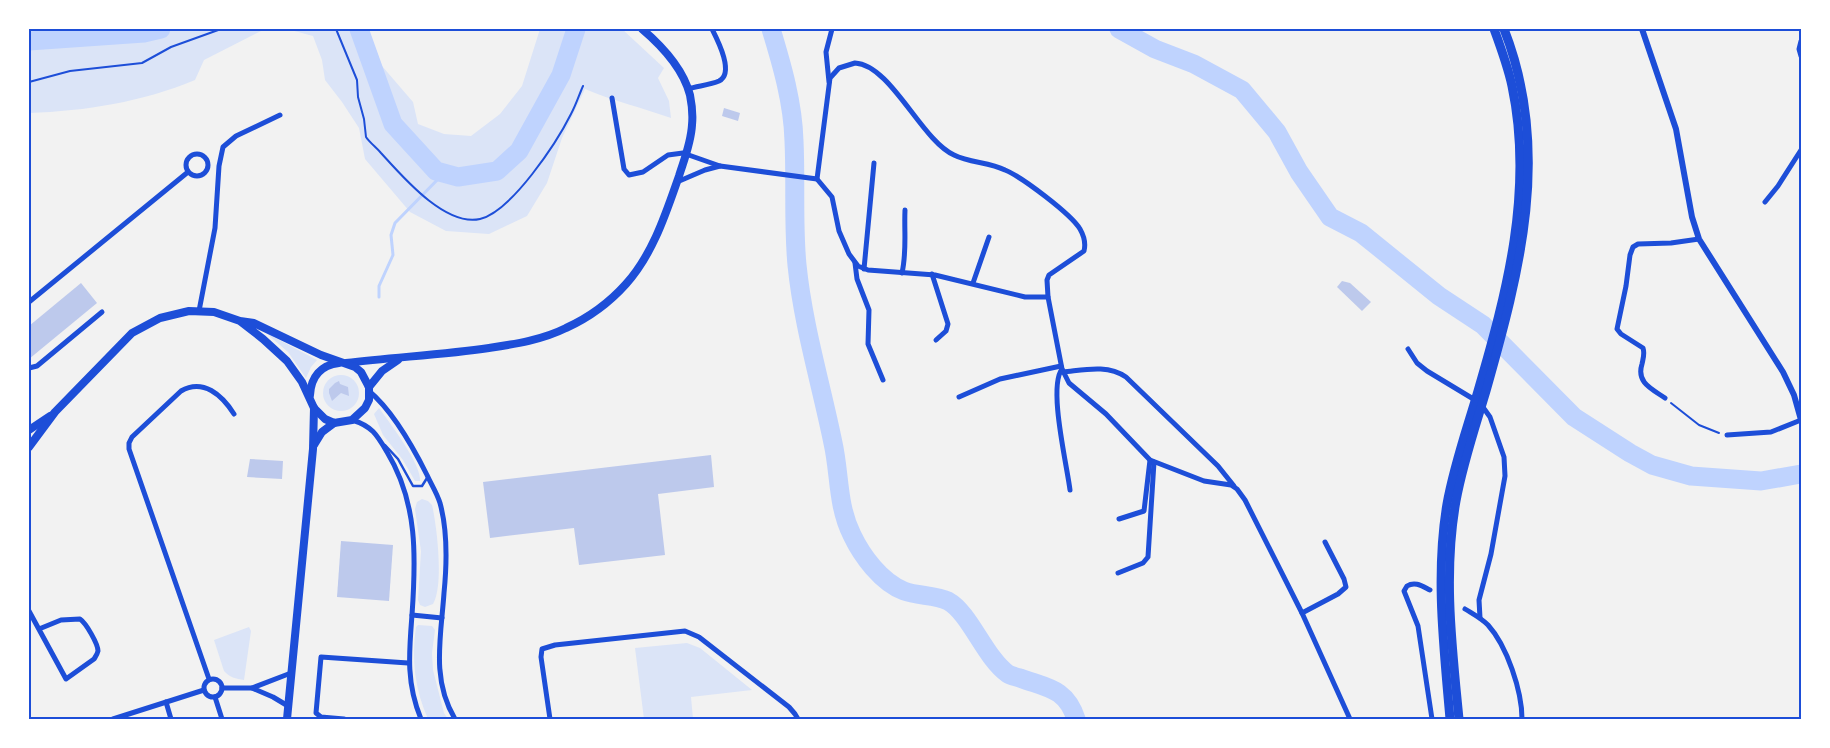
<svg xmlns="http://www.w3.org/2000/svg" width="1830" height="748" font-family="Rubik,sans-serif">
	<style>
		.green { fill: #dbe4f7 }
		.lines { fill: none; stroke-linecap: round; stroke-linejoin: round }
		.stream { stroke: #bfd3fe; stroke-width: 3 }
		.river { stroke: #bfd3fe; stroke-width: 19 }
		.building { fill: #bdc9ec }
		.path { stroke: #1d4ed8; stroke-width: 2 }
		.service { stroke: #1d4ed8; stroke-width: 2.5 }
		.minor { stroke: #1d4ed8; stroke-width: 5 }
		.tertiary { stroke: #1d4ed8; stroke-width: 6 }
		.primary { stroke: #1d4ed8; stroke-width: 8 }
		.trunk { stroke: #1d4ed8; stroke-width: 9 }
		.neatline { fill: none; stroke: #1d4ed8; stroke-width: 2 }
	</style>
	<rect width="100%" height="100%" fill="#f2f2f2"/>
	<g class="green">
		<path d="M29 29H265L204 60 195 80C142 102 86 111 29 113Z"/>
		<path d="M287 29H368L382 66 413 102 418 124 444 134 471 136 500 114 522 86 540 29H622L664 68 658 78 669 101 671 118C643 108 613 101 585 89L562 138 547 183 527 216 489 234 446 231 410 212 365 159 359 128 342 102 325 80 322 60 313 36Z"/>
		<polygon points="266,333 317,360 311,367 306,378 288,352"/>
		<circle cx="341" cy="393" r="18"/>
		<path d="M379 408C389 422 422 465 420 481H415L403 460 383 435 374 414Z"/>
		<path d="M422 499 428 501 432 505C437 526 444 586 433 604L425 607 420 605 418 600 421 551 415 509 417 502Z"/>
		<path d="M418 625 432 626 435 630 432 653 433 670 444 713 448 719H428C415 690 411 659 416 627Z"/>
		<path d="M249 627 251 631 244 680C236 679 229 677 224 671L214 640Z"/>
		<polygon points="687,643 700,648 752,690 691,697 693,719 644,719 635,648"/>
	</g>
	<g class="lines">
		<polyline class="stream" points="379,297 379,286 393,255 391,235 395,223 444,173"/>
		<g class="river">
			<polyline points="359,29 393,124 436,171 458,177 497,171 519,151 561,75 576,29"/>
			<path d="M771 29C782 65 793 103 794 141 796 183 793 224 797 265 803 325 821 384 833 443 840 474 837 505 852 535 862 556 881 582 904 591 917 596 936 595 948 601 970 613 985 658 1008 674 1012 676 1016 677 1020 678 1047 688 1066 688 1076 719"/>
			<polyline points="1119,29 1155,49 1194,64 1242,90 1277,132 1299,172 1330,217 1361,233 1439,296 1483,325 1574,417 1630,453 1652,465 1691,476 1761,481 1801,474"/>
			<polyline points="29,41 144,33 161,29"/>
		</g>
	</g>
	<g class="building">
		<polygon points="724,108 740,113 738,121 722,116"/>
		<polygon points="1342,281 1350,283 1371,302 1362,311 1337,287"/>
		<polygon points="81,283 97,303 29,359 29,326"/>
		<polygon points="339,381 340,384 348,387 349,396 341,393 332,401 329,393 329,389 335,383"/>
		<polygon points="711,455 714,487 658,494 665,555 579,565 574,528 490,538 483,482"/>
		<polygon points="250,459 283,461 282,479 247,477"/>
		<polygon points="341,541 393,545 389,601 337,597"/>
	</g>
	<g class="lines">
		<g class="path">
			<path d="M336 29 357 80 358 97 364 119 366 137C370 143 376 147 381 153 402 176 445 227 480 219 512 211 557 142 571 114 576 105 579 95 583 86"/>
			<polyline points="29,82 70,71 142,63 171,47 221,29"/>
			<polyline points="1671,403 1699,425 1719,433"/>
		</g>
		<polyline class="service" points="385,445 398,459 413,486 422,486 427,478"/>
		<g class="minor">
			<polyline points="1801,41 1799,49 1801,56"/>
			<path d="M855 63C891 65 921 140 954 155 970 163 989 162 1005 170 1022 177 1071 214 1080 229 1084 236 1086 243 1084 251L1049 275 1047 280 1048 297H1025L935 275 868 270 858 266 849 254 839 231 832 197 817 179 830 78 839 68Z"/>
			<polyline points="829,82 826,52 832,29"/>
			<path d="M688 89C698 86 710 85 719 81 735 73 717 39 712 29"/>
			<polyline points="612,98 624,169 629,175 643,172 668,155 683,153 720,166 817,179"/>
			<circle cx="197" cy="165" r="11"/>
			<polyline points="677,182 705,170 720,166"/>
			<polyline points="1765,202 1778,186 1801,150"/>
			<polyline points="855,263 857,279 869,310 868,344 883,380"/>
			<polyline points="864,269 874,163"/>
			<path d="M902 273C907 251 904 232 905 210"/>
			<polyline points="932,274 948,324 946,331 936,340"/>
			<polyline points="973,283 989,237"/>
			<polyline points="1048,297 1062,369 1069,383 1106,414 1150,460 1204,481 1231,485 1237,489 1245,500 1302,613 1350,719"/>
			<polyline points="29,302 188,172"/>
			<polyline points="199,311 215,228 219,166 223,147 236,136 280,115"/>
			<polyline points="1408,349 1417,363 1427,371 1480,403 1490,417 1504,457 1505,476 1491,554 1479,600 1480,618"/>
			<polyline points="29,368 37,366 102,312"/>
			<path d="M1062 369C1048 387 1067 465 1070 490"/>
			<path d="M1063 372C1084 370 1107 364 1126 377L1218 466 1234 486"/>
			<path d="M369 391C393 411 413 447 427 475 431 484 437 493 440 503 448 532 447 563 444 593 441 637 431 679 455 719"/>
			<polyline points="959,397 1000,379 1061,366"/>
			<path d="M1665 398C1652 389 1636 383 1642 364 1643 359 1645 354 1643 348L1621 334 1617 329 1626 286 1630 255 1633 247 1638 244 1671 243 1699 239"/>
			<path d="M352 420C372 426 377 435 387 452 418 503 416 558 412 615 409 653 406 683 421 719"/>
			<polyline points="1727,435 1771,432 1801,420"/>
			<polyline points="1119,519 1144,511 1150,460"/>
			<polyline points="1118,573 1143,563 1148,557 1154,462"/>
			<path d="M1430 590C1422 586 1415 581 1407 586L1404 591 1418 626 1432 719"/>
			<path d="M1465 609C1473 614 1481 618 1488 625 1507 646 1522 691 1522 719"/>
			<path d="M29 611 66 679 94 659C96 656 97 655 98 651 98 644 86 623 80 619L61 620 39 629"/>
			<polyline points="1302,613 1338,594 1346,587 1344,579 1325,542"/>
			<polyline points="412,615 442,618"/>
			<circle cx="213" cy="688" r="9"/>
			<path d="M209 679 129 449V443L132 437 181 391C203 378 222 395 234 414"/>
			<polyline points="222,688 252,688 291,673"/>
			<polyline points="252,688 273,697 288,706"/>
			<polyline points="215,697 222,719"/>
			<polyline points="166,702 171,719"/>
			<polyline points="113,719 204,690"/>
			<polyline points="344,719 321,717 316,713 321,657 408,663"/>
			<polyline points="550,719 541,657 542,649 555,645 685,631 699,637 789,707 795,714 798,719"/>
		</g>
		<polyline class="tertiary" points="1642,29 1676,129 1692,217 1699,239 1783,372 1794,395 1801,420"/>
		<g class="primary">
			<path d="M346 363C394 357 442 355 489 348 515 344 542 340 566 328 588 318 609 303 626 284 653 254 666 213 679 176 684 160 691 143 692 125 693 115 692 105 690 95 683 68 662 46 642 29"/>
			<polyline points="369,387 382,371 398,360"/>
			<path d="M310 395C311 377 321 365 339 363"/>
			<polyline points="29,430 50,416"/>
			<polyline points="314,445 322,432 334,423"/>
			<polyline points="29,447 55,412 132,333 160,318 189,311 214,312 240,321 254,323 321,355 355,367 361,372 369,387 369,400 365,408 352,420 334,423 325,419 314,408 302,382 287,361 263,339 240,321"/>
			<polyline points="287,719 313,449 314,408"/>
		</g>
		<g class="trunk">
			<path d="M1450 719C1444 648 1435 575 1447 504 1454 465 1467 429 1478 391 1507 292 1534 190 1512 86 1508 67 1501 48 1494 29"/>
			<path d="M1459 719C1452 647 1443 573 1456 501 1463 463 1475 428 1486 391 1520 271 1552 151 1504 29"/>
		</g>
	</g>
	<rect width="1830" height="748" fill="none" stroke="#ffffff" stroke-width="60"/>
	<rect x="30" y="30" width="1770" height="688" class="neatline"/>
</svg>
